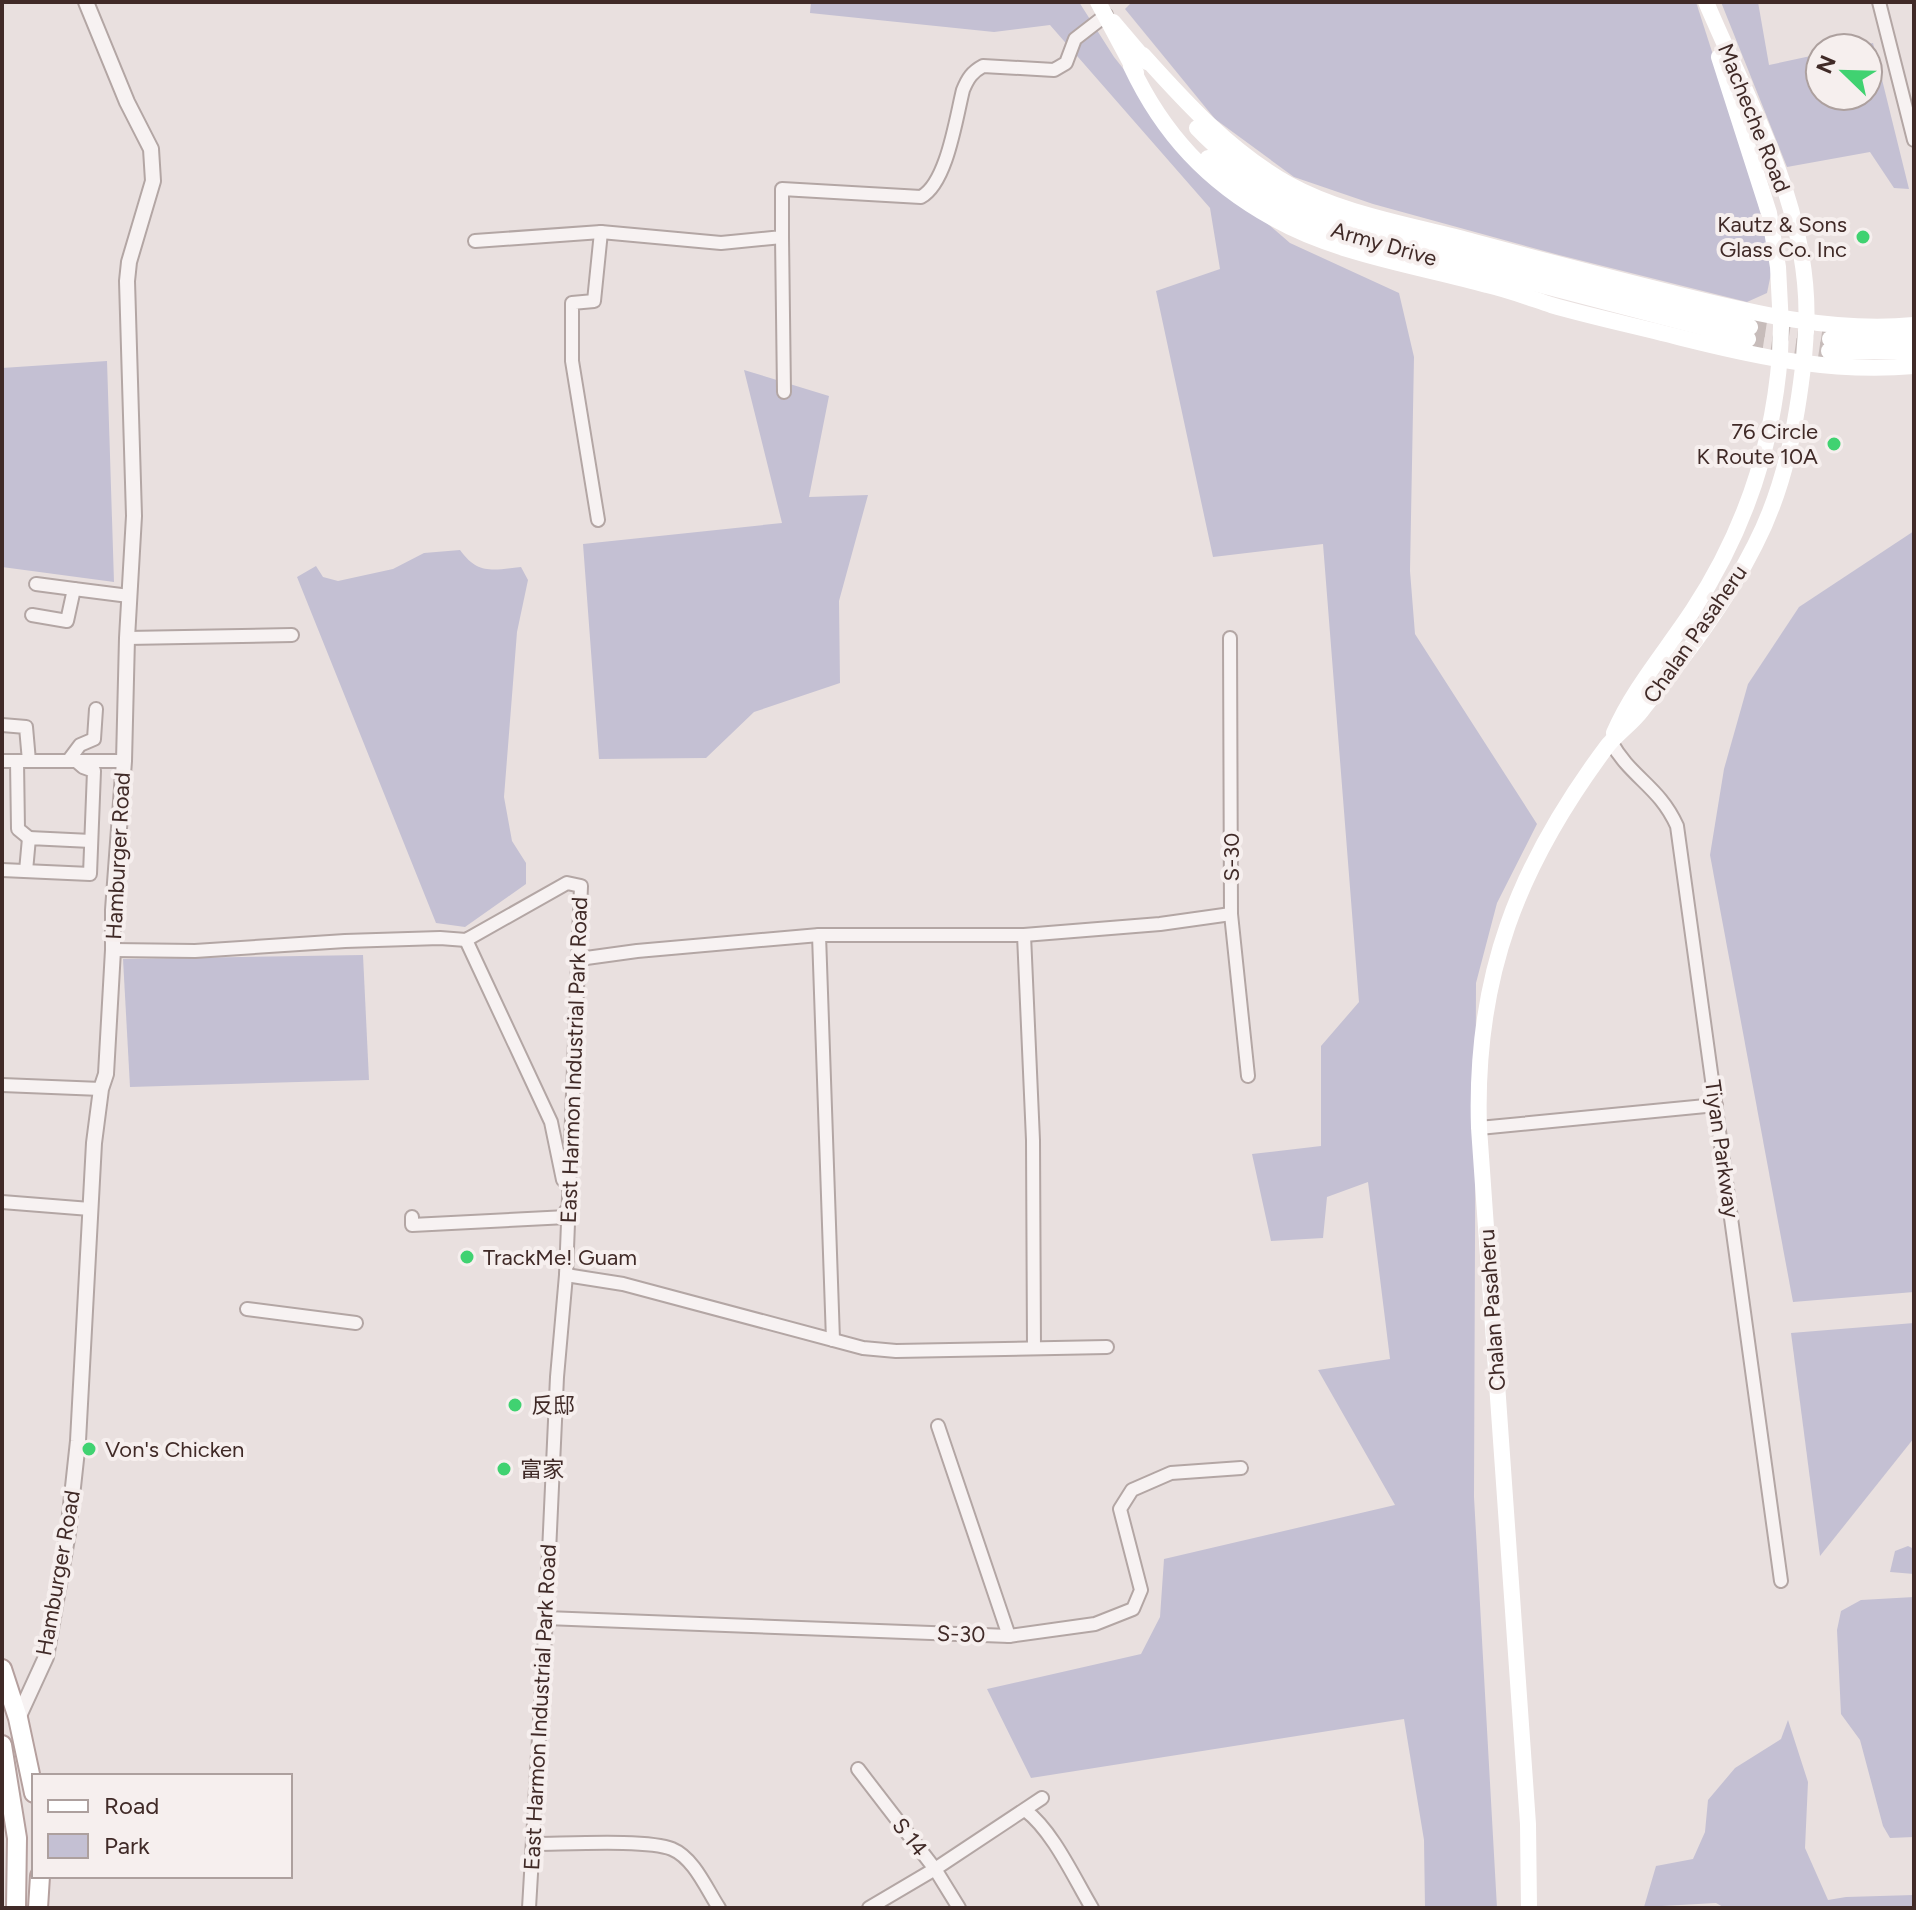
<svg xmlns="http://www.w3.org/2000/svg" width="1916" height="1910" font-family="Figtree,'Noto Sans SC',sans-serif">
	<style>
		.green { fill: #c4c0d3 }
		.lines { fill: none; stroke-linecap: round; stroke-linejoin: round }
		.secondary-tunnel { stroke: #c7bcba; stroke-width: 16; stroke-dasharray: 16 8; stroke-linecap: butt }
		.minor-casing { stroke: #b3a6a4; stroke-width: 16 }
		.tertiary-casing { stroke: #b3a6a4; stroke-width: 18 }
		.primary-casing { stroke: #b5a09e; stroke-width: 22 }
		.minor { stroke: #f7f2f2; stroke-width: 12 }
		.tertiary { stroke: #f7f2f2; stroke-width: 14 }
		.secondary { stroke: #fff; stroke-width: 16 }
		.primary { stroke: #fff; stroke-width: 18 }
		.secondary-bridge { stroke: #fff; stroke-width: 16 }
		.poi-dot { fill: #40d271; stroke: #f6efee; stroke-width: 3 }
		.labels { text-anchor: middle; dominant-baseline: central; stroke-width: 8; stroke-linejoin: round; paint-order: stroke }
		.street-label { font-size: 22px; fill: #402a27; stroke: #f6efee }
		.poi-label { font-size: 22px; fill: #402a27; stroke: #f6efee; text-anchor: start }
	</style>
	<rect width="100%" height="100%" fill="#e9e0df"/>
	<g class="green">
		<polygon points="811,2 1079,2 1114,57 1201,166 1290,243 1399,293 1414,357 1410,571 1415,634 1537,824 1497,903 1476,983 1474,1497 1497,1908 1425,1908 1424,1840 1404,1719 1031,1778 987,1689 1141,1654 1160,1617 1164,1559 1395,1505 1318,1370 1390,1359 1368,1182 1327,1197 1323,1238 1271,1241 1252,1154 1321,1146 1321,1046 1359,1002 1323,544 1213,557 1156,291 1220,269 1210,208 1050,25 994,32 810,13"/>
		<polygon points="1132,2 1696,2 1750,170 1773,264 1767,293 1747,302 1559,255 1373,204 1294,177 1215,119 1125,9"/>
		<polygon points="1721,2 1758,2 1769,65 1820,54 1820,96 1868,96 1868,48 1850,48 1873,43 1909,189 1894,188 1870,152 1787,167"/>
		<polygon points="107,361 114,582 2,567 2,368"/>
		<polygon points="744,370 829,396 809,497 868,495 839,601 840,683 754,712 706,758 599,759 583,544 782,523"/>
		<polygon points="1914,531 1914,1292 1793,1302 1710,855 1724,769 1748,684 1799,607"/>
		<path d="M460 550C478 575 493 570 521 567L528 580 517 632 504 797 512 841 526 863V884L465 927 436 923 297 577 316 566 323 577 338 581 393 569 424 553Z"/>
		<polygon points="363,955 369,1080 130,1087 123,959"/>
		<polygon points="1914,1323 1914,1438 1820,1556 1791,1333"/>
		<polygon points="1908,1546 1914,1549 1914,1574 1890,1572 1895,1551"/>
		<polygon points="1914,1597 1914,1837 1890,1838 1883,1826 1860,1740 1841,1714 1837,1630 1841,1611 1861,1600"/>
		<polygon points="1788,1720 1808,1782 1805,1848 1828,1900 1846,1897 1914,1895 1914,1908 1725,1908 1716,1903 1644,1907 1656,1866 1693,1859 1705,1832 1708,1800 1735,1768 1781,1739"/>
	</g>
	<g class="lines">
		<g class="secondary-tunnel">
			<polyline points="1750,327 1830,339"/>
			<polyline points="1748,339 1829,351"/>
		</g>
		<defs>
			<g id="minor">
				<polyline points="1879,2 1914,140"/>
				<polyline points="782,237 784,392"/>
				<path d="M475 241 601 232 721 243 782 237V189L921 197C947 183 956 118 963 90 968 78 972 72 983 66L1054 70 1066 63 1075 39 1106 15"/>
				<polyline points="598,520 572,361 572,303 594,301 601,232"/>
				<polyline points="36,584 74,589"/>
				<polyline points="32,615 67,621 74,589 129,596"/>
				<polyline points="127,638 292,635"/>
				<polyline points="1230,638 1231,914 1248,1076"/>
				<polyline points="2,725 26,727 29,761"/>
				<path d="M1611 742C1631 778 1659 786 1677 826L1781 1581"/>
				<polyline points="2,761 124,761"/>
				<polyline points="17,761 18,829 29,838"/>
				<polyline points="68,761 80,745 94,739 96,709"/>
				<polyline points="2,870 90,874 94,771 83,767 76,761"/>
				<polyline points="26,871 29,838 91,841"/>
				<polyline points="819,935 833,1340"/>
				<polyline points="1024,935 1033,1140 1034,1348"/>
				<polyline points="466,940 551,1122 563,1180"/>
				<polyline points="113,950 195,951 345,941 440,938 466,940 567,883 581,886 566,1275 557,1377 546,1618 529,1908"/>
				<polyline points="579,959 637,951 819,935 1024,935 1160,924 1231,914"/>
				<polyline points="2,1085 101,1089"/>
				<polyline points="1479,1128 1716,1105"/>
				<polyline points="2,1202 90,1209"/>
				<polyline points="412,1217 412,1225 567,1217 566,1211"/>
				<polyline points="566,1275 623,1284 863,1348 896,1351 1107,1347"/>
				<polyline points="247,1309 356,1323"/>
				<polyline points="938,1426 1009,1636"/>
				<polyline points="546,1618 1009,1636 1095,1624 1133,1609 1141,1590 1120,1509 1132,1490 1171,1473 1241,1468"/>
				<polyline points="858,1769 935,1869 959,1908"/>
				<path d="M1025 1810C1053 1831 1074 1878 1092 1908"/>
				<path d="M534 1844C565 1844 648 1839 672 1849 694 1858 707 1890 719 1908"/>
				<polyline points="869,1908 935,1869 1042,1798"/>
			</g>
			<polyline id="tertiary" points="18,1718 46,1657 68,1533 78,1441 94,1143 101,1089 106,1074 113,950 113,910 124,761 127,638 134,516 127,281 129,262 153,181 151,149 127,102 86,2"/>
			<g id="primary">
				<polyline points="2,1669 18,1718 34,1793"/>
				<polyline points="2,1745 17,1838 16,1908"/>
				<polyline points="38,1908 40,1876"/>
			</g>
		</defs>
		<use href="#minor" class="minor-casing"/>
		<use href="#tertiary" class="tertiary-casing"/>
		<use href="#primary" class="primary-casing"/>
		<use href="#minor" class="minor"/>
		<use href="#tertiary" class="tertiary"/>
		<g class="secondary">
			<polyline points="1098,2 1136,73"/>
			<path d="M1706 2C1750 106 1813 214 1806 331"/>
			<polyline points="1113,22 1147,62"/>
			<path d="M1143 55C1187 104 1231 152 1288 184 1344 215 1412 225 1474 242 1538 259 1603 276 1668 292 1749 312 1830 333 1914 325"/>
			<polyline points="1719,57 1769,213 1778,267 1781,326"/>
			<path d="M1131 66C1163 134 1208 182 1273 218 1336 254 1418 266 1487 285 1509 290 1530 298 1551 305 1596 318 1641 327 1686 339 1762 358 1835 373 1914 366"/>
			<path d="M1197 128C1236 169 1280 196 1331 217L1750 327"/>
			<path d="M1208 158C1243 191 1285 213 1330 230L1748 339"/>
			<polyline points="1830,339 1914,339"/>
			<polyline points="1829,351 1914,351"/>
			<path d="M1614 733C1633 689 1666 651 1693 610 1744 532 1773 447 1780 354"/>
			<path d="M1529 1908 1528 1824 1479 1128C1474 977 1518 865 1608 745 1618 733 1632 723 1642 710 1683 658 1725 605 1755 545 1785 487 1797 422 1804 358"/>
		</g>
		<use href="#primary" class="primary"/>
		<g class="secondary-bridge">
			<polyline points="1780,354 1781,326"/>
			<polyline points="1804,358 1806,331"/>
		</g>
	</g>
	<g class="poi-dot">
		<circle cx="1863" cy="237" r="8"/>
		<circle cx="1834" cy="444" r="8"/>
		<circle cx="467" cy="1257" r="8"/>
		<circle cx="515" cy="1405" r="8"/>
		<circle cx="89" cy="1449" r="8"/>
		<circle cx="504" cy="1469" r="8"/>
	</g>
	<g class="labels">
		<g class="street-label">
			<text transform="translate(1754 118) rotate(68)">Macheche Road</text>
			<text transform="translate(1384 244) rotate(16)">Army Drive</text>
			<text transform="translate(1695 634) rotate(-55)">Chalan Pasaheru</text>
			<text transform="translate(118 856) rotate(-87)">Hamburger Road</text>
			<text transform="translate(1231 857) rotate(-90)">S-30</text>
			<text transform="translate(574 1060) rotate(-88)">East Harmon Industrial Park Road</text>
			<text transform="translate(1722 1149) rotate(82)">Tiyan Parkway</text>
			<text transform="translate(1492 1310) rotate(-94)">Chalan Pasaheru</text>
			<text transform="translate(58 1573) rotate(-80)">Hamburger Road</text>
			<text transform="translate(961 1634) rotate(2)">S-30</text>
			<text transform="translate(540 1707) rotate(-87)">East Harmon Industrial Park Road</text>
			<text transform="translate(910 1837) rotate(52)">S 14</text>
		</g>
		<g class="poi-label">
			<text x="1847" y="224" text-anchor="end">Kautz &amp; Sons<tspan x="1847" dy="25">Glass Co. Inc</tspan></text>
			<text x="1818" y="431" text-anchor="end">76 Circle<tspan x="1818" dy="25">K Route 10A</tspan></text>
			<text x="483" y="1257">TrackMe! Guam</text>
			<text x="531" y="1405">反邸</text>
			<text x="105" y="1449">Von's Chicken</text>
			<text x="520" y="1469">富家</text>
		</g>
	</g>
	<rect width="1916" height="1910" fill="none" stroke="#402a27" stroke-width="8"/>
	<rect x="32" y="1774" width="260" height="104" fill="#f6efee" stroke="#ada09e" stroke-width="2"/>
	<rect x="48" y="1800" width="40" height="12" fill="#ffffff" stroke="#ada09e" stroke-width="2"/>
	<text x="104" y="1814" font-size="24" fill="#402a27">Road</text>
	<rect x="48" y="1834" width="40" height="24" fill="#c4c0d3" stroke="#ada09e" stroke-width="2"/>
	<text x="104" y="1854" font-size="24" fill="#402a27">Park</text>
	<g transform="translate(1844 72) rotate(293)"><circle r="38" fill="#f6efee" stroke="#ada09e" stroke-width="2"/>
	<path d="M0-6L14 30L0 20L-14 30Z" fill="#40d271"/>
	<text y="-12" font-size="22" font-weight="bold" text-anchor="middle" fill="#402a27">N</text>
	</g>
</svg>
